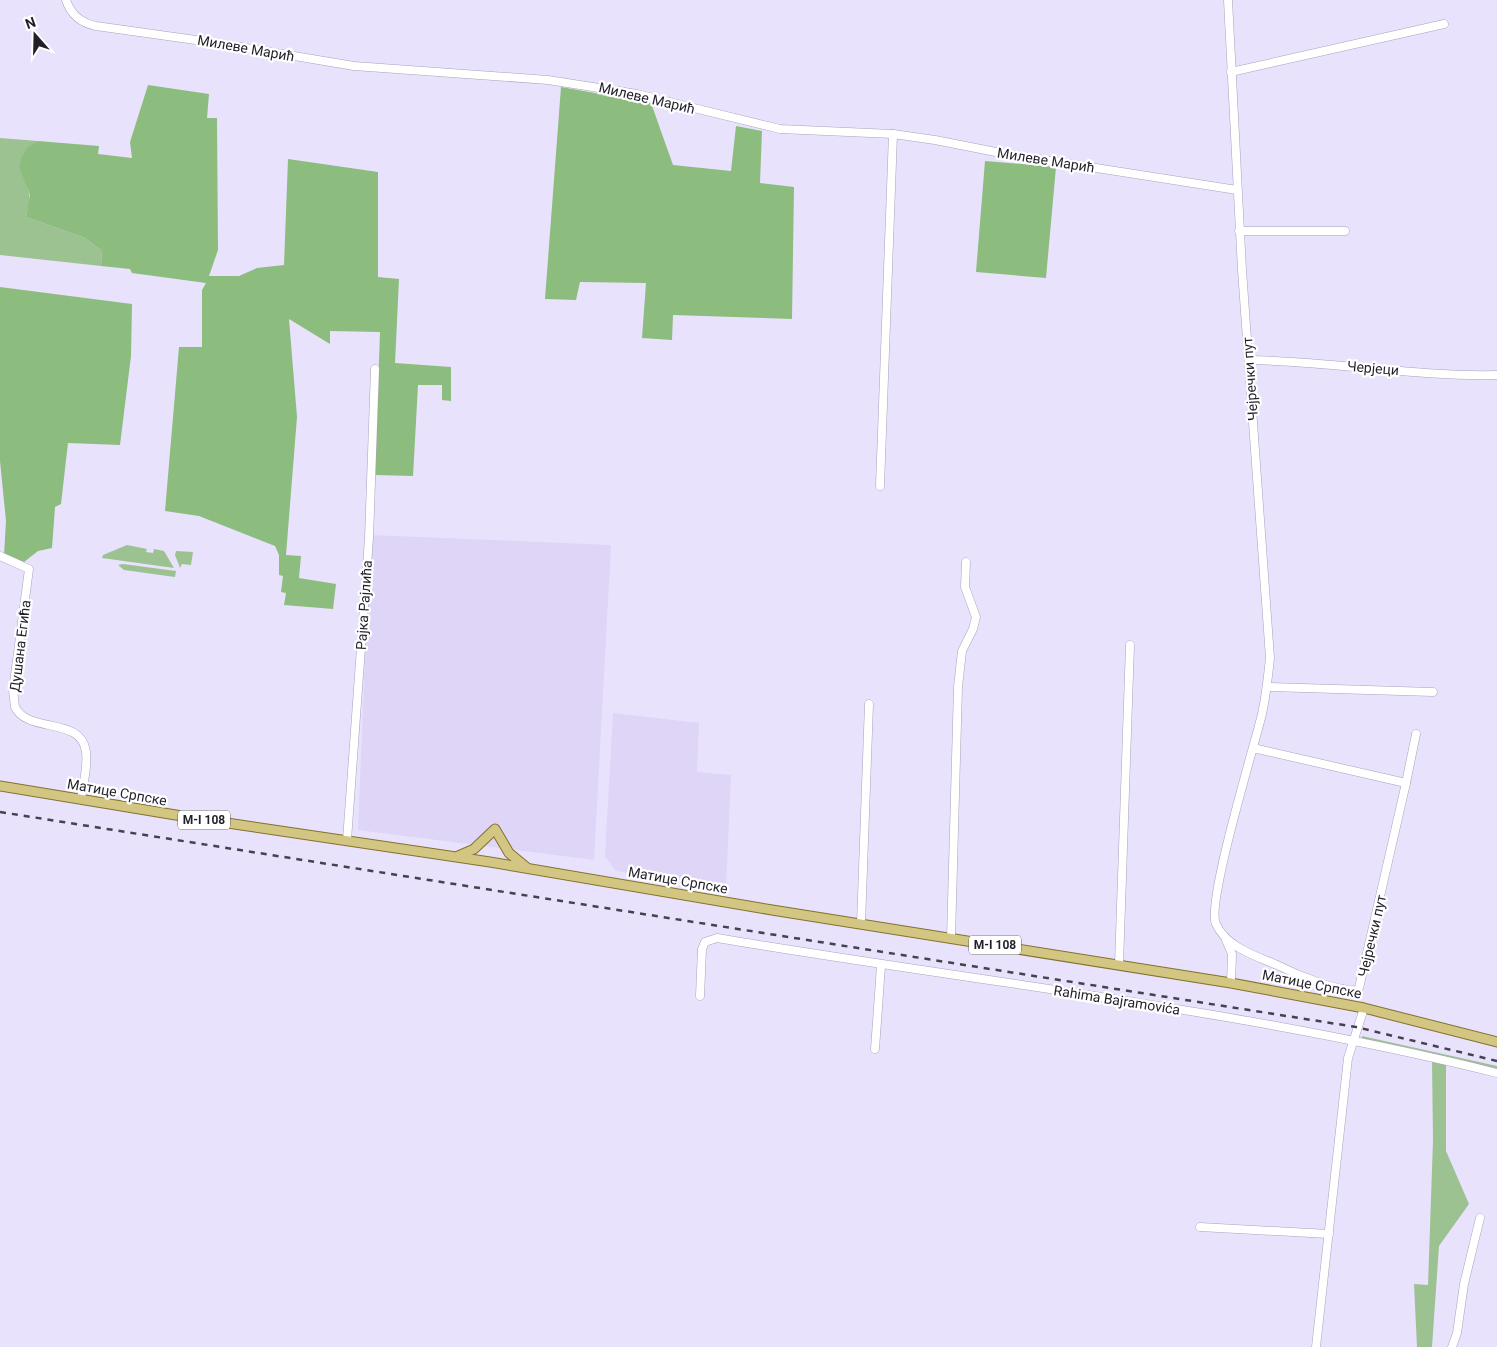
<svg xmlns="http://www.w3.org/2000/svg" width="1497" height="1347" font-family="Roboto,sans-serif">
	<style>
		.built { fill: #ded5f7 }
		.green { fill: #9dc292 }
		.forest { fill: #8cbc7e }
		.lines { fill: none; stroke-linecap: round; stroke-linejoin: round }
		.minor-casing { stroke: #a9a2bb; stroke-width: 9 }
		.major-casing { stroke: #82722d; stroke-width: 11 }
		.minor { stroke: #fff; stroke-width: 8 }
		.major { stroke: #d3c582; stroke-width: 9 }
		.rail { stroke: #45424f; stroke-width: 2.5; stroke-dasharray: 6 6; stroke-linecap: butt }
		.labels { text-anchor: middle; dominant-baseline: central; stroke-width: 4.5; stroke-linejoin: round; paint-order: stroke }
		.shield { fill: #fff; stroke: #646269; stroke-width: 1 }
		.shield-label { font-size: 12px; font-weight: bold; fill: #221f29 }
		.street-label { font-size: 14px; fill: #221f29; stroke: #fff }
	</style>
	<rect width="100%" height="100%" fill="#e9e2fd"/>
	<g class="built">
		<polygon points="370,535 611,545 594,860 358,830"/>
		<polygon points="613,713 699,723 697,772 731,775 726,887 616,871 605,856"/>
	</g>
	<g class="green">
		<path d="M0 138 38 141C12 157 23 170 29 193 31 200 27 210 26 217L85 238 102 251 101 266 0 255Z"/>
		<polygon points="127,545 147,549 146,552 153,553 154,549 164,551 174,568 102,558 103,555"/>
		<polygon points="176,551 193,552 191,565 182,564 180,568 175,555"/>
		<polygon points="123,564 176,571 175,577 124,570 118,565"/>
		<polygon points="1362,1036 1497,1066 1497,1073 1361,1041"/>
		<polygon points="1432,1061 1446,1063 1446,1151 1469,1204 1439,1246 1432,1347 1417,1347 1414,1284 1428,1285 1433,1140"/>
	</g>
	<g class="forest">
		<polygon points="148,85 209,94 207,118 217,118 218,250 209,276 239,276 257,268 284,265 288,159 378,172 378,277 399,279 395,363 451,367 451,401 442,400 442,385 418,385 413,476 375,475 380,332 330,331 330,344 289,319 297,417 286,555 301,556 299,578 336,584 333,609 284,605 286,593 281,592 283,576 279,575 279,555 275,546 199,516 165,511 179,347 202,347 202,290 206,283 132,273 130,269 101,266 102,251 85,238 26,217 30,195 19,167 22,156 28,147 38,141 99,146 98,154 132,158 130,142"/>
		<polygon points="561,87 651,103 673,165 731,171 736,126 762,131 760,183 794,187 792,319 673,315 672,340 642,338 646,283 580,282 576,300 545,299"/>
		<polygon points="985,161 1056,167 1046,278 976,272"/>
		<polygon points="0,287 132,304 131,356 120,445 68,443 61,504 55,507 52,548 38,551 24,562 4,555 6,521 0,461"/>
	</g>
	<g class="lines">
		<defs>
			<g id="minor">
				<path d="M66 0C71 15 81 23 96 26L217 43 354 66 548 80 637 94 780 129 893 134 935 140 1006 154 1237 190"/>
				<path d="M1228 0 1242 270 1270 658C1268 677 1266 696 1262 714 1254 747 1206 904 1216 924 1226 947 1256 956 1277 965 1295 974 1338 992 1357 990L1359 988 1406 783 1253 748"/>
				<polyline points="1231,72 1444,24"/>
				<polyline points="1239,231 1345,231"/>
				<path d="M1249 360C1332 361 1414 377 1497 375"/>
				<polyline points="880,486 893,134"/>
				<path d="M0 556 29 569 13 690 15 707C28 734 82 716 86 752 88 767 83 785 81 799"/>
				<polyline points="1267,687 1433,692"/>
				<polyline points="1406,783 1416,734"/>
				<polyline points="347,840 369,538 375,369"/>
				<polyline points="861,924 869,704"/>
				<polyline points="951,938 958,687 962,651 973,629 976,617 965,587 966,562"/>
				<polyline points="1226,940 1232,954 1231,983"/>
				<polyline points="1119,964 1130,645"/>
				<path d="M700 996 702 949 705 942 717 938C977 982 1241 1009 1497 1073"/>
				<polyline points="875,1049 881,966"/>
				<polyline points="1200,1227 1329,1234"/>
				<polyline points="1316,1347 1348,1058 1364,1008"/>
				<polyline points="1452,1347 1457,1333 1464,1284 1480,1218"/>
			</g>
			<g id="major">
				<polyline points="0,786 200,819 490,862 772,910 1231,983 1364,1008 1497,1042"/>
				<polyline points="458,856 474,849 495,829 509,853 526,867"/>
			</g>
		</defs>
		<use href="#minor" class="minor-casing"/>
		<use href="#major" class="major-casing"/>
		<use href="#minor" class="minor"/>
		<use href="#major" class="major"/>
		<polyline class="rail" points="0,812 1356,1027 1497,1061"/>
	</g>
	<g class="labels">
		<g class="shield">
			<rect x="178" y="810.5" width="52" height="19" rx="4"/>
			<rect x="969" y="935.5" width="52" height="19" rx="4"/>
		</g>
		<g class="shield-label">
			<text x="204" y="820">M-I 108</text>
			<text x="995" y="945">M-I 108</text>
		</g>
		<g class="street-label">
			<text transform="translate(246 48) rotate(10)">Милеве Мaрић</text>
			<text transform="translate(647 98) rotate(13)">Милеве Мaрић</text>
			<text transform="translate(1046 160) rotate(9)">Милеве Мaрић</text>
			<text transform="translate(1373 368) rotate(5)">Черјеци</text>
			<text transform="translate(1250 379) rotate(-94)">Чејречки пут</text>
			<text transform="translate(364 605) rotate(-86)">Рајка Рајлића</text>
			<text transform="translate(20 646) rotate(-83)">Душана Егића</text>
			<text transform="translate(117 792) rotate(10)">Матице Српске</text>
			<text transform="translate(678 880) rotate(10)">Матице Српске</text>
			<text transform="translate(1372 936) rotate(-77)">Чејречки пут</text>
			<text transform="translate(1312 984) rotate(11)">Матице Српске</text>
			<text transform="translate(1117 1000) rotate(9)">Rahima Bajramovića</text>
		</g>
	</g>
	<g transform="translate(35 35) rotate(340)" stroke="#ffffff" stroke-width="4" paint-order="stroke">
	<path d="M0-4L9 19L0 12L-9 19Z" fill="#221f29"/>
	<text y="-8" font-size="14" font-weight="bold" text-anchor="middle" fill="#221f29">N</text>
	</g>
</svg>
